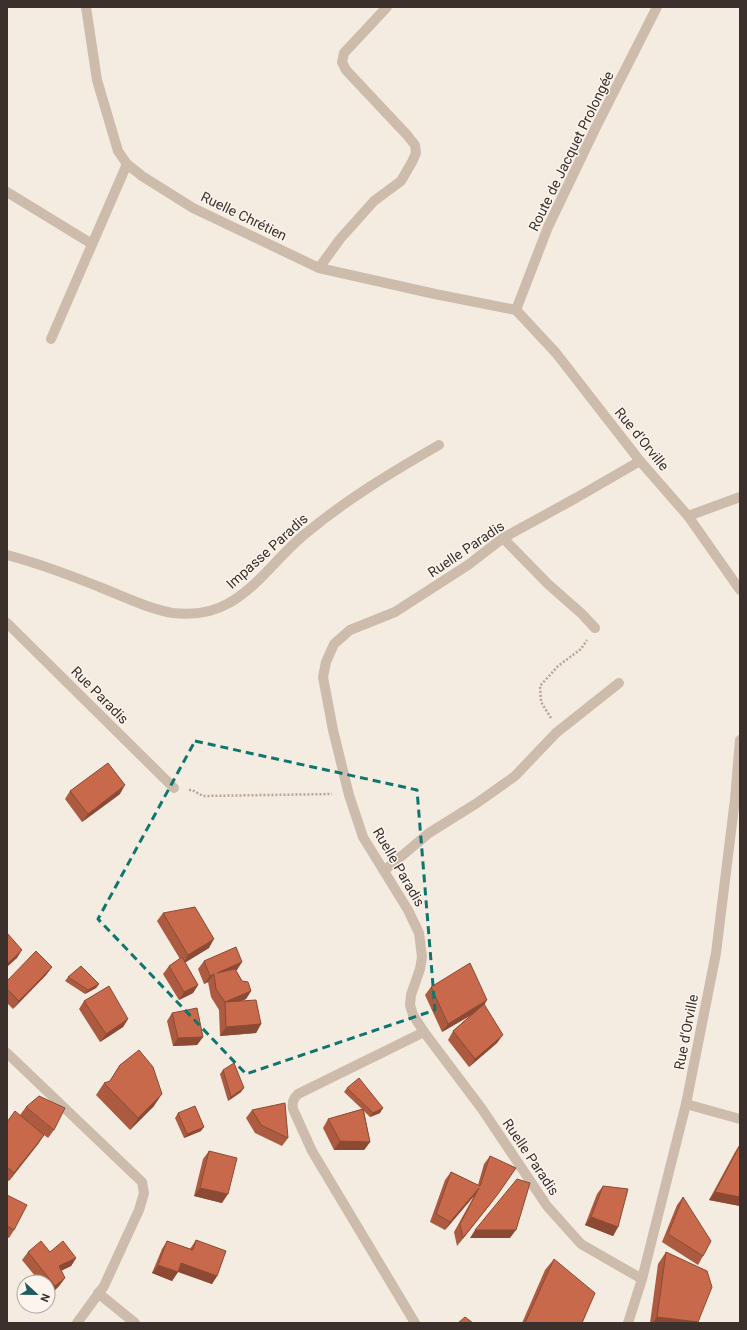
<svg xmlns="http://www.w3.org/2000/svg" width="747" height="1330" font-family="Roboto,sans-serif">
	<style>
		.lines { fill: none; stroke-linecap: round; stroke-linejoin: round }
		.path { stroke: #b9a596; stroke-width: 2.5; stroke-dasharray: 2 2; stroke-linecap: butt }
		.minor { stroke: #cdbbac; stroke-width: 10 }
		.wall { fill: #ac5a40 }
		.shaded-wall { fill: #8c4a34 }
		.building { fill: #c8694b; stroke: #8c4a34 }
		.marked { fill: none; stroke: #0f766e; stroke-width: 3; stroke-dasharray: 8 5; stroke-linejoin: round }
		.labels { text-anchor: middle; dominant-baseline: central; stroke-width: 3; stroke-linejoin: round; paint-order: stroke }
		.street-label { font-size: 14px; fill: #3b302b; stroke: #fbf5ee }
	</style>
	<rect width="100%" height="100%" fill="#f4ebe1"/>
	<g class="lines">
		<g class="path">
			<polyline points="551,718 541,702 540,686 558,666 581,649 587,640"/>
			<polyline points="189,790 192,790 203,796 332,794"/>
		</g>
		<g class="minor">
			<polyline points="86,7 97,80 118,151 127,164 142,176 193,208 319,268 435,294 516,310"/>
			<polyline points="7,192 92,244"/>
			<polyline points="319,268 340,239 374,201 401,181 412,162 416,153 415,145 407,135 346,70 342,62 344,53 387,7"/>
			<polyline points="516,310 556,353 640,461 688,516 740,590"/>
			<polyline points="516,310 548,227 595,129 657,7"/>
			<polyline points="51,339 127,164"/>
			<polyline points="640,461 576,498 503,538 468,565 395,612 350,630 334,644 326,662 323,677 333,730 349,795 363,837 408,910 419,933 422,957 420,969 411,995 410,1005 413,1015 424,1032 482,1109 547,1206 581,1244 642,1279"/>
			<polyline points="688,516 740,497"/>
			<polyline points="503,538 548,584 582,614 595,628"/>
			<path d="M7 555C41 564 75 577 107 590 127 598 152 610 173 613 192 615 212 613 229 603 258 587 279 555 305 534 347 499 392 472 439 445"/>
			<polyline points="7,623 174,788"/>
			<polyline points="385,870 429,833 477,803 515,776 556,733 619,683"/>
			<polyline points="7,1053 142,1182 144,1193 139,1210 104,1286 77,1323"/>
			<polyline points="686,1104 740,1119"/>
			<polyline points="98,1293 135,1323"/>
			<path d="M415 1323 312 1151 293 1109C292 1102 293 1099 298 1094L424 1032"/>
			<polyline points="628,1323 642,1279 686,1104 716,953 735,799 740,740"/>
		</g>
	</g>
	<g class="wall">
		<polygon points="70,791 120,794 82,822 65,799"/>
		<polygon points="163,913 209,948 185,962 198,985 193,993 179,1000 163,974 169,966 180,959 157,921"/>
		<polygon points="204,961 242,962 236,970 242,981 251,991 246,999 240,1001 261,1024 256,1033 220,1036 219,1010 211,997 208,982 204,984 198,969"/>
		<polygon points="52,967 46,975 13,1009 7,1003 7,981"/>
		<polygon points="68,977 99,984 96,988 85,994 65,981"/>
		<polygon points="431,987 484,1005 497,1043 469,1067 448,1040 453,1031 472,1014 442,1032 425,995"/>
		<polygon points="84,1001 128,1019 123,1027 100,1042 79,1009"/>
		<polygon points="172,1013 203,1037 197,1045 173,1046 167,1021"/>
		<polygon points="120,1065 154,1106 130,1130 96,1095 104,1083 109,1082"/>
		<polygon points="223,1070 241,1092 228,1101 220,1074"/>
		<polygon points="347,1088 380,1113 370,1117 364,1111 370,1142 364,1150 334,1150 323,1128 328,1119 362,1109 344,1092"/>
		<polygon points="26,1107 54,1130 48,1138 44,1135 9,1181 7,1180 7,1122 20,1115"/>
		<polygon points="252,1110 288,1138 282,1146 255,1133 246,1118"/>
		<polygon points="178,1113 201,1131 184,1138 175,1118"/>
		<polygon points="740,1144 740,1206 709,1200 735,1152"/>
		<polygon points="209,1151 222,1203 194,1196 203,1159"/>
		<polygon points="490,1156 492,1202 457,1246 454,1232 474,1196 445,1230 430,1222 445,1180 451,1172 478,1185 484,1164"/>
		<polygon points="603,1186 618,1227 613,1236 585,1225 597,1194"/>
		<polygon points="7,1195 14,1230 9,1238 7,1237"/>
		<polygon points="683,1197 703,1256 698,1265 662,1242 677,1205"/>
		<polygon points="196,1240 217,1276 212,1284 178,1272 172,1281 152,1273 162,1249 167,1241 190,1249"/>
		<polygon points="28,1252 50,1252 76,1258 71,1266 61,1271 65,1278 59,1286 50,1295 48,1293 48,1282 40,1282 22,1260"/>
		<polygon points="666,1252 698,1322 698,1323 650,1323 658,1264"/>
		<polygon points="554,1259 582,1323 522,1323 545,1270"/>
	</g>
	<g class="shaded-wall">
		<polygon points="125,785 120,794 82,822 88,814"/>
		<polygon points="214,939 209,948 183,964 188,955"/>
		<polygon points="22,950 17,958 7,967 7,964"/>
		<polygon points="242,962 237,970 215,980 217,973"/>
		<polygon points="52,967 46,975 13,1009 19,1001"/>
		<polygon points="214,974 208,982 204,984 210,976"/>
		<polygon points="99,984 96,988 85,994 88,990"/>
		<polygon points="198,985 193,993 179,1000 184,992"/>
		<polygon points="251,991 246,999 225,1008 225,1002 219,1010 225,1002"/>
		<polygon points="487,1000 482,1009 442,1032 448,1024"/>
		<polygon points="128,1019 123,1027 100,1042 106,1034"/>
		<polygon points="261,1024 256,1033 220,1036 226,1027"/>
		<polygon points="503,1035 497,1043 469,1067 475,1059"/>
		<polygon points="203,1037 197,1045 173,1046 178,1038"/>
		<polygon points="244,1088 241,1092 228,1101 231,1097"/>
		<polygon points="162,1094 154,1106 130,1130 138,1118"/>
		<polygon points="383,1108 380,1113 370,1117 373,1113"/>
		<polygon points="204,1127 201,1131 184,1138 187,1134"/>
		<polygon points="44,1135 39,1143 9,1181 14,1173"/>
		<polygon points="340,1141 370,1142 364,1150 334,1150"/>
		<polygon points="200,1188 228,1194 222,1203 194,1196"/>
		<polygon points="479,1188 474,1196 445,1230 450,1222"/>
		<polygon points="715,1192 740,1197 740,1206 709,1200"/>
		<polygon points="498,1194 492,1202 457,1246 463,1238"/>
		<polygon points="591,1217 618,1227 613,1236 585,1225"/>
		<polygon points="475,1230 516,1230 510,1238 470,1238"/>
		<polygon points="76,1258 71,1266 54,1274 59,1266"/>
		<polygon points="181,1263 217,1276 212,1284 176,1271"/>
		<polygon points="158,1265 178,1272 172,1281 152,1273"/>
		<polygon points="65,1278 59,1286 50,1295 55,1286"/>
		<polygon points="657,1317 698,1322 698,1323 653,1323"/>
	</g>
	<g class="building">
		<polygon points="108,763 125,785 88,814 70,791"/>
		<polygon points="195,907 214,939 188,955 163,913"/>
		<polygon points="7,933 22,950 7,964"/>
		<polygon points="236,947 242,962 217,973 235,969 242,981 248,982 251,991 225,1002 216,989 214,974 210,976 204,961"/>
		<polygon points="36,951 52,967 19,1001 7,989 7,981"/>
		<polygon points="182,957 198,985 184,992 169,966"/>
		<polygon points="470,963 487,1000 448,1024 431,987"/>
		<polygon points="81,966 99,984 88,990 68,977"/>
		<polygon points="109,986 128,1019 106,1034 84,1001"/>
		<polygon points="256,1000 261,1024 226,1027 225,1002"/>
		<polygon points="484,1004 503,1035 475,1059 453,1031"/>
		<polygon points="197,1008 203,1037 178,1038 172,1013"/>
		<polygon points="139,1050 153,1067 162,1094 138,1118 104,1083 110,1081 120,1065"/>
		<polygon points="234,1063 244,1088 231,1097 223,1070"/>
		<polygon points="359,1078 383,1108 373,1113 347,1088"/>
		<polygon points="39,1096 65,1108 54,1130 26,1107"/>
		<polygon points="285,1103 288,1138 261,1125 252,1110"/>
		<polygon points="195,1106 204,1127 187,1134 178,1113"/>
		<polygon points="363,1109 370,1142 340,1141 328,1119"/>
		<polygon points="15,1111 44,1135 14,1173 7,1167 7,1122"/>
		<polygon points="740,1145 740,1197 715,1192"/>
		<polygon points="209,1151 237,1158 228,1194 200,1188"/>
		<polygon points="490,1156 516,1168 498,1194 463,1238 460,1224 479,1188 450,1222 436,1214 451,1172 480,1186"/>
		<polygon points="517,1179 530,1183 516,1230 475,1230"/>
		<polygon points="603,1186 628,1189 618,1227 591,1217"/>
		<polygon points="7,1195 27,1205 14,1230 7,1226"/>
		<polygon points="683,1197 711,1241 703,1256 668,1234"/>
		<polygon points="196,1240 226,1251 217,1276 181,1263 178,1272 158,1265 167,1241 193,1250"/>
		<polygon points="41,1241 50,1252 63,1241 76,1258 59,1266 65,1278 55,1286 28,1252"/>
		<polygon points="666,1252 707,1271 712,1287 698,1322 657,1317"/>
		<polygon points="554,1259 595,1293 582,1323 525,1323"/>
		<polygon points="465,1317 473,1323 458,1323"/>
	</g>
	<path class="marked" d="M195 741 417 790 435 1010 246 1074 98 919Z"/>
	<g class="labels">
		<g class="street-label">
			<text transform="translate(571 151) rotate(-64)">Route de Jacquet Prolongée</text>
			<text transform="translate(244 216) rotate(26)">Ruelle Chrétien</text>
			<text transform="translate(642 439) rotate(51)">Rue d'Orville</text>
			<text transform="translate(466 549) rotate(-34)">Ruelle Paradis</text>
			<text transform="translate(267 551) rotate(-42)">Impasse Paradis</text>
			<text transform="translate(100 695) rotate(45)">Rue Paradis</text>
			<text transform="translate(399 867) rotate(60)">Ruelle Paradis</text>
			<text transform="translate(686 1032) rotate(-79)">Rue d'Orville</text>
			<text transform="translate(531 1157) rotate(56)">Ruelle Paradis</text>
		</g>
	</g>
	<rect width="747" height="1330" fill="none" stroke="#3b302b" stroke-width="16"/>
	<g transform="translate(36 1294) rotate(112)"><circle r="19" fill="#fbf5ee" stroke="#aea6a0"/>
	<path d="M0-3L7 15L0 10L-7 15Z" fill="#1f5a5e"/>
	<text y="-6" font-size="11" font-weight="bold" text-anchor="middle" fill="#3b302b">N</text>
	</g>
</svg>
